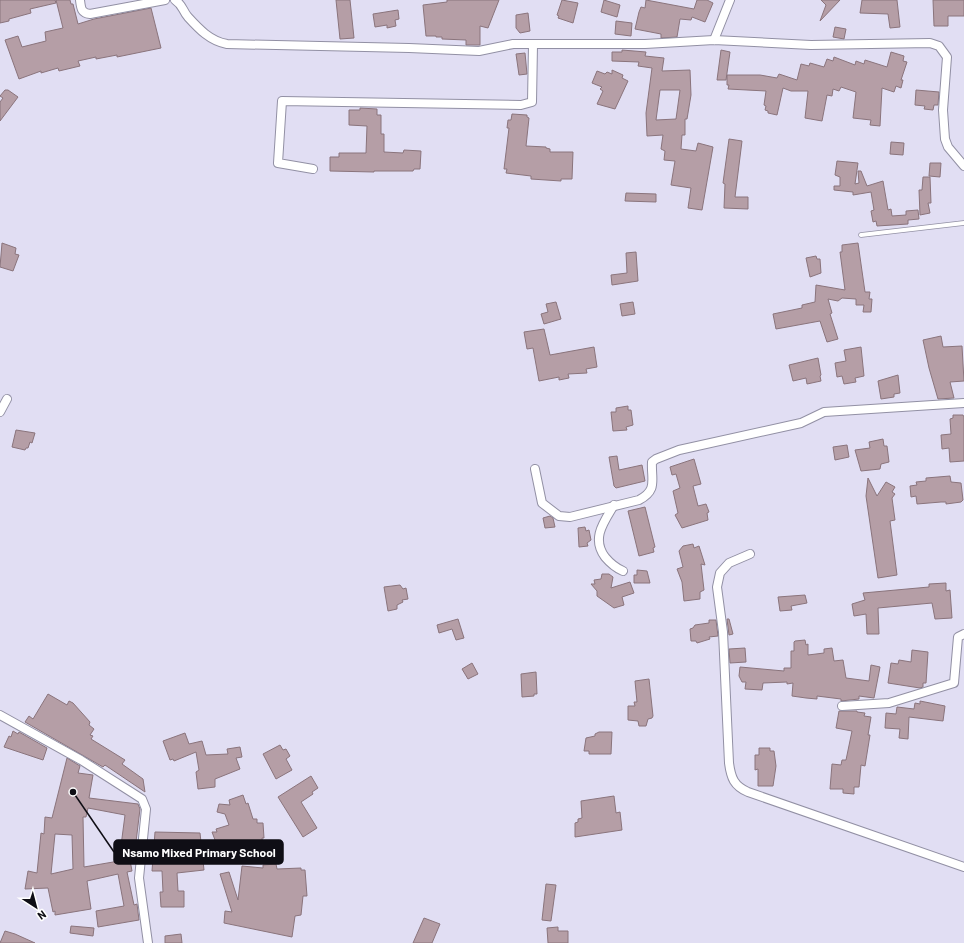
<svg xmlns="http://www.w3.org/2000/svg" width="964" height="943" font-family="Barlow,sans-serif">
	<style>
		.building { fill: #b59ea6; stroke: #8a747c; fill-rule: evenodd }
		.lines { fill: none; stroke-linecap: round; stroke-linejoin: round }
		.service-casing { stroke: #9290a4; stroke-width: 5.5 }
		.minor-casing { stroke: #9290a4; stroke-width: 10 }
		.service { stroke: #fff; stroke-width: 4 }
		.minor { stroke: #fff; stroke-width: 8 }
		.leader { fill: none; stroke: #0f0e15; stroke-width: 1.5 }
		.callout-dot { fill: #0f0e15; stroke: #fff; stroke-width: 1.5 }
		.callout { fill: #0f0e15; stroke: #0f0e15; stroke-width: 1.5 }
		.callout-label { font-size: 12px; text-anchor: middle; font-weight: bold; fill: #fff }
	</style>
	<rect width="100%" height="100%" fill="#e1def3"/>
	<g class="building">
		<polygon points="0,0 55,0 56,3 30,9 31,13 9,19 9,21 0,23"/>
		<polygon points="56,0 70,0 71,4 73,4 78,24 94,19 151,8 161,48 117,57 117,55 96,59 96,57 78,61 80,66 59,71 58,68 41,73 41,71 19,79 5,40 18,36 22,47 46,41 45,32 63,28"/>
		<polygon points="336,0 350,0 354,38 340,39"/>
		<polygon points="447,0 499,0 488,28 480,26 480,45 466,45 466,40 442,39 442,37 436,37 436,36 426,36 423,5 447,2"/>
		<polygon points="562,0 578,3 573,23 558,18 559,16 557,15"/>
		<polygon points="604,0 620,5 617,17 601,12"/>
		<polygon points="646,0 694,9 697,0 707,0 713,3 705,22 692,17 691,20 680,19 677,37 661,38 661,34 635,29 639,12 641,7 645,8"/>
		<polygon points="821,0 840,0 820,21 826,5"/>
		<polygon points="862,0 897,0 900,27 890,28 888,14 860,13"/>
		<polygon points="933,0 964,0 964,16 948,16 948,26 934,26"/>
		<polygon points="398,10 399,19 395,20 396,26 387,28 387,25 375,27 373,14"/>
		<polygon points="528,13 530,31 520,33 516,28 516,15"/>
		<polygon points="616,21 632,23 631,36 615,34"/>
		<polygon points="835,27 846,29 844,39 833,37"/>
		<path d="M622 50 646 52 645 56 664 58 662 71 690 70 691 95 687 119H685V135H682L681 149 696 151 698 143 713 147 702 210 688 208 691 188 671 185 675 161 664 160 665 151 661 149 663 135 647 136 646 113 652 68 638 66 639 62 612 61V52H622ZM660 90H680L676 119 656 120Z"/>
		<polygon points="721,50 730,52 726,80 717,80"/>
		<polygon points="891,52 904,56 903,61 907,62 901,80 903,80 901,88 896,86 894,92 882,88 880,126 870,125 871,120 853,118 856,92 841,87 839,91 833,89 832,96 827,95 822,121 805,118 808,91 791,91 783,88 777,115 768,113 768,111 765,110 766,106 764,105 766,91 728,89 729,85 727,85 727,75 760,75 777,78 779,74 797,80 801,64 809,66 810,63 824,67 827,59 833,61 834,57 855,65 856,61 864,64 865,60 887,67"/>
		<polygon points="525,53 527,74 519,75 516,54"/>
		<polygon points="612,70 623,75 622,78 628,81 615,109 597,104 603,91 600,89 602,87 592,83 597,71 605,74 607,72 612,74"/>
		<polygon points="5,90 8,90 18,97 0,121 0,102 3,98 0,96"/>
		<polygon points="916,90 939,92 938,105 934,105 933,110 924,109 925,106 915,105"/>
		<polygon points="360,108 377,109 377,115 381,115 381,134 384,134 384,152 403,153 404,150 421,151 420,169 414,169 413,171 374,171 374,172 330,171 330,157 339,157 339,153 366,153 367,126 349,125 349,110 360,110"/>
		<polygon points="512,114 527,115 527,117 529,118 526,146 546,147 546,148 550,149 550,152 573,152 572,179 561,179 561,181 531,179 531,176 506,173 507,169 504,169 509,128 507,128 508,120 511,120"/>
		<polygon points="729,139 742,141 735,197 748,197 748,209 724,208 725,184 723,183"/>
		<polygon points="891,142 904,143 903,155 890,154"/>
		<polygon points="837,161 858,163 855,184 859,183 858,171 861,171 867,186 883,181 888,210 891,209 892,216 906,215 906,211 918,210 919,219 908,220 908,224 877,226 876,221 873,222 871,211 874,210 871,192 853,195 853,192 834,190 834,186 840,186 840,177 835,175"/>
		<polygon points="930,163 941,163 940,177 929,176"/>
		<polygon points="923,177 930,177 931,203 928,203 930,213 920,215 919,190 922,190"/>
		<polygon points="626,193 656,194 656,202 625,201"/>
		<polygon points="2,243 16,248 15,254 19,255 13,271 0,267"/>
		<polygon points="858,243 865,292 870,292 869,299 872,299 871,312 863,312 864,305 856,305 856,299 842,298 838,301 828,299 832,313 830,314 838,339 827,342 820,321 776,329 773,314 802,308 802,305 815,302 816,285 845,290 840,252 842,252 842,245"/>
		<polygon points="636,252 638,281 612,285 611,275 627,273 626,253"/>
		<polygon points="816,256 817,259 820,259 821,273 810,277 806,258"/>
		<polygon points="556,302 561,319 544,324 541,314 548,312 546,304"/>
		<polygon points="633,302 635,314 622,316 620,304"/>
		<polygon points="544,329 550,355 594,347 597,367 586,369 587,373 568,374 569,378 559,380 559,377 539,381 533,348 527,349 524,332"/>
		<polygon points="941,336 943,347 962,346 964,381 950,382 954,398 938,399 929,368 923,340"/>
		<polygon points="861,347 864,376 855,378 856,382 844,384 842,376 837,377 835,363 846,361 844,350"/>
		<polygon points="818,358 821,375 820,376 821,381 807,384 806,378 793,381 789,365"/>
		<polygon points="898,375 900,393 894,394 894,397 881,399 878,381"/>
		<polygon points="628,406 628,410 631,410 633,425 626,427 627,430 613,431 611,412 616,412 616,408"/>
		<polygon points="953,415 963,415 964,417 964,461 950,462 949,448 942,449 941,435 951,434 950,419 953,418"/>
		<polygon points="16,430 35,433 32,443 30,442 28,448 26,448 25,450 12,447"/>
		<polygon points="883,439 884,446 887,446 889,462 881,464 880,469 861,471 855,450 870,448 869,442"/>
		<polygon points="847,445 849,457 835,460 833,447"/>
		<polygon points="617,456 619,470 642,465 645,481 616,488 614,486 609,457"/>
		<polygon points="694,459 701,484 693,486 698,506 706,504 709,512 707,513 708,520 682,528 675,515 678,513 673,491 680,488 676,474 672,475 670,467"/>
		<polygon points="950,476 951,482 961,483 963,500 961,502 946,504 946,502 941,502 917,504 916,496 911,497 910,486 917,485 916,482 926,481 926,478"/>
		<polygon points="868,478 877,496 886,482 895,487 892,492 895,494 892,498 895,520 890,521 897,575 878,578 866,496"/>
		<polygon points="645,507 655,547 653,548 654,552 639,556 628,511"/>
		<polygon points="550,516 553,518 555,527 545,528 543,518"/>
		<polygon points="585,527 586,531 589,530 591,540 587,543 588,546 579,547 578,528"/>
		<polygon points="693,544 694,548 699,546 705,565 701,564 704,590 700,592 700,599 684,601 682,582 677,569 683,567 679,551 683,546"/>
		<polygon points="637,570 647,571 650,583 634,583 634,575 637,575"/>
		<polygon points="602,574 609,574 613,577 611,588 630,582 634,593 622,597 624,605 614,608 597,596 597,591 591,584 595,584 594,580 601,579"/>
		<polygon points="946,583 946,591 950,590 952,618 935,619 932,603 878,608 879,634 867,634 866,614 854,616 852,604 865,600 863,593 929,587 929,584"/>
		<polygon points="400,585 403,589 406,588 408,599 402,600 403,602 397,605 397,609 388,611 384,587"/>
		<polygon points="805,595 807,603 791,606 792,610 780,611 778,597"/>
		<polygon points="458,619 464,638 456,640 452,629 439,633 437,625"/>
		<polygon points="727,619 729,619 733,634 729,635"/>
		<polygon points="709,620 716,620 718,636 709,637 710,639 697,643 696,641 691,641 690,629 693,628 695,625 709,623"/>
		<polygon points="805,640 806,645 808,644 808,655 824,653 824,649 832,648 834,661 843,660 846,678 869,681 871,665 880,667 874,698 859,696 859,699 841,701 841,699 817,696 817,699 806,698 792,696 793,683 787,684 787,682 763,683 762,690 745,689 746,682 742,682 739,676 740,667 784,671 784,668 791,668 791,651 794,651 794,642 795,641"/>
		<polygon points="745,648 746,662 730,663 729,649"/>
		<polygon points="912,650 928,652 926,683 923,683 923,687 920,688 888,683 891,663 898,664 899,660 911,662"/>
		<polygon points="472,663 478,674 468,679 462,669"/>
		<polygon points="536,672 537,694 534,694 534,696 522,697 521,674"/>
		<polygon points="649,679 653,716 652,718 648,719 646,726 639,726 638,721 628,720 628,706 635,706 634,702 637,702 635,681"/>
		<polygon points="48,694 67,705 69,701 73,703 90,722 89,725 94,729 90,735 93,736 91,739 125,760 122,764 143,779 145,792 105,765 103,767 25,722 29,716 33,719"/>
		<polygon points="920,701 945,706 943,721 909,717 908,739 899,738 900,729 885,728 886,713 896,714 897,707 914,709 915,703 920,704"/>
		<polygon points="839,711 857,711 857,712 865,713 864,716 871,717 868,735 870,735 865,766 861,765 859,787 854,787 854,794 843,793 843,789 830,789 832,764 841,765 842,760 846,760 852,731 836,728"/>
		<polygon points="13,731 18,734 19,732 47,748 43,760 4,747 9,736 11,737"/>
		<polygon points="599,732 612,732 611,754 589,754 589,751 584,751 586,738 595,736 595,734"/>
		<polygon points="185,733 189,744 202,741 206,755 228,754 227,749 240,747 242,757 236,758 240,769 215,779 215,787 198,789 196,772 199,770 196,752 174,761 173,759 170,760 163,741"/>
		<polygon points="280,745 283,750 286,749 290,756 286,759 292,770 276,779 263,754"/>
		<polygon points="759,748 770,748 770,751 774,751 776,766 773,786 758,786 758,769 755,770 755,755 759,755"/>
		<path d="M67 758 80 766 78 773 93 775 89 798 138 804 140 809 135 850 128 849 132 871 127 872 134 905 137 904 139 920 98 927 96 911 124 906 118 874 87 881 91 909 55 915V911L53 912 48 888 25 889 28 871 37 873 41 833 44 834 45 817 52 818ZM88 808 125 815 119 861 84 867 83 817H86ZM55 834 72 835 73 869 51 874Z"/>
		<polygon points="311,776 318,788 312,792 313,794 301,802 317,828 303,837 278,797"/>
		<polygon points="243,795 246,804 248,803 253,819 257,819 257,823 263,823 264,838 262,838 263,848 238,851 240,855 223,861 212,832 217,832 216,829 229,825 225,814 217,812 219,804 230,805 229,800"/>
		<polygon points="614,796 616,813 620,812 622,830 575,837 575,823 578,822 578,819 582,818 581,801"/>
		<polygon points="155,832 200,833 204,870 177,873 178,891 184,891 184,907 161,907 160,892 163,892 162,871 152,871"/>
		<polygon points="276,864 277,869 301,868 301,870 305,870 307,896 303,896 301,915 295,916 292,937 224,923 225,911 232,912 220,874 229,872 238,900 242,866 263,868 263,865"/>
		<polygon points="546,884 556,885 551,921 542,920"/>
		<polygon points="424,918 440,924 432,943 413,943"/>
		<polygon points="71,926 94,928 93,936 70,933"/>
		<polygon points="558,927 558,931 568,931 568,943 548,943 547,928"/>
		<polygon points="5,931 15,934 35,943 0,943"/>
		<polygon points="181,934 182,943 165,943 165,936"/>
	</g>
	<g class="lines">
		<defs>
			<polyline id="service" points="861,235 964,223"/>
			<g id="minor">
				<path d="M80 0C81 8 81 13 90 14L165 0"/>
				<path d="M175 0C183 5 182 10 188 17 199 29 210 41 227 44L409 48 479 51 513 44H645L714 40 811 45 930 43 939 46 947 57 943 110 945 139 948 147 964 166"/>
				<polyline points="714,40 730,0"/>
				<polyline points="313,169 278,163 282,101 521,105 532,102 533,45"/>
				<polyline points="0,412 7,399"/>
				<path d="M535 469 542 503 559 516 570 517 639 500C658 490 651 480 652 462L656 459 679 450 801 423 824 412 964 403"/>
				<path d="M614 505C604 522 591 538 605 557 610 563 616 568 623 571"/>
				<path d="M750 554 729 563 720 573 717 587 723 632 729 763C731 778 734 786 748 792L964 867"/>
				<polyline points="842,706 889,703 954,683 958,637 964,634"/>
				<polyline points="0,715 81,760 142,799 146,809 139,878 148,943"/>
			</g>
		</defs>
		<use href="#service" class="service-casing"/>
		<use href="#minor" class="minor-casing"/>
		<use href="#service" class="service"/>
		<use href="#minor" class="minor"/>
	</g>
	<path class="leader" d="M73 792L114 852"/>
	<circle class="callout-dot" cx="73" cy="792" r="4"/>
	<rect class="callout" x="114" y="840" width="169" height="24" rx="4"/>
	<g class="callout-label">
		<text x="199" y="857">Nsamo Mixed Primary School</text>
	</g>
	<g transform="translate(36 907) rotate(144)" stroke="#ffffff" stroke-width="3" paint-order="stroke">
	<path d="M0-3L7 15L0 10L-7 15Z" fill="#0f0e15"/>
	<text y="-6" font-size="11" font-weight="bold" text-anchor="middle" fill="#0f0e15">N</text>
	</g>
</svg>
